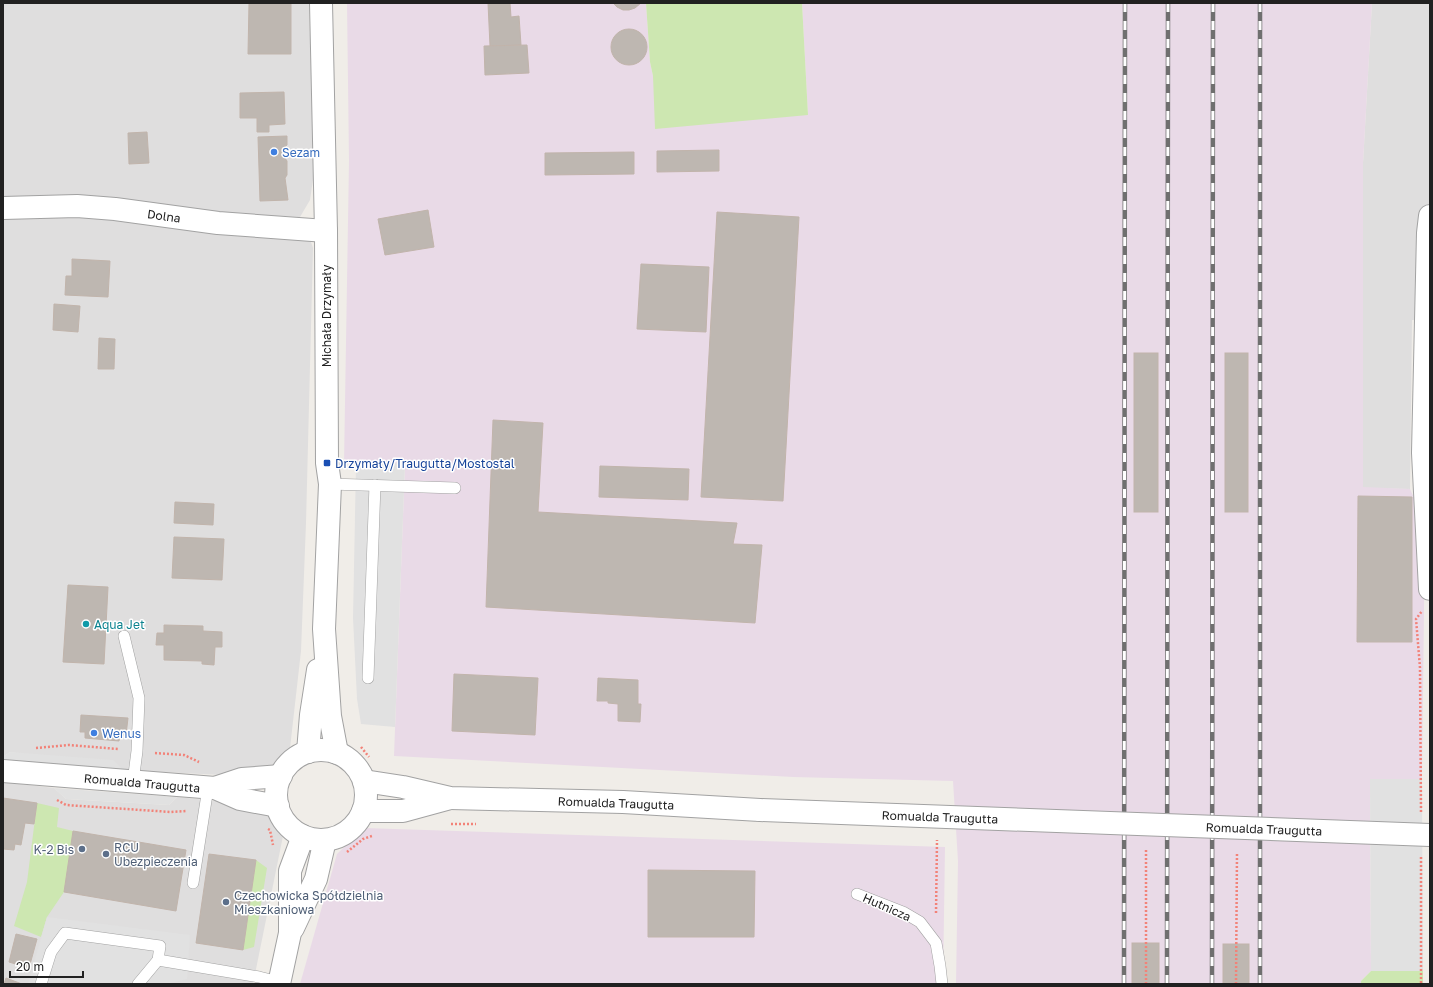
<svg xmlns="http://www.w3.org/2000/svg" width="1433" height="987" font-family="'Golos Text',sans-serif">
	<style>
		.residential { fill: #dfdede }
		.industrial { fill: #e9dae7 }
		.grass { fill: #cde7b1 }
		.parking { fill: #e1e1e1 }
		.building { fill: #beb7b1; stroke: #c1b4ab }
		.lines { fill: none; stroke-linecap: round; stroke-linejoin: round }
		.service-casing { stroke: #a2a2a2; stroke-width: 12 }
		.minor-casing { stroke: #a2a2a2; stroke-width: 24 }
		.tertiary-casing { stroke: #a2a2a2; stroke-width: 24 }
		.path { stroke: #f28278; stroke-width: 2.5; stroke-dasharray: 2 2; stroke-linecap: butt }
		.service { stroke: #fff; stroke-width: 11 }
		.minor { stroke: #fff; stroke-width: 22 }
		.tertiary { stroke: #fff; stroke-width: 22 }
		.rail-casing { stroke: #6f6f6f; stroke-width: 4.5 }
		.rail { stroke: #fff; stroke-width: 3; stroke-dasharray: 9; stroke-linecap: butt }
		.tertiary-bridge-casing { stroke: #a2a2a2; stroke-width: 24; stroke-linecap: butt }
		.tertiary-bridge { stroke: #fff; stroke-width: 22 }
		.shop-dot { fill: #3f7fe0; stroke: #fff; stroke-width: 1.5 }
		.transit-dot { fill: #1a4fb4; stroke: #fff; stroke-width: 1.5 }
		.culture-dot { fill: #0f9aa8; stroke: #fff; stroke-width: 1.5 }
		.service-dot { fill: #5c6f8a; stroke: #fff; stroke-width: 1.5 }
		.labels { text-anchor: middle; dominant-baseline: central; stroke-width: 3; stroke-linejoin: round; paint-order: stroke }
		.shop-label { font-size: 12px; fill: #366cbe; stroke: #fff; text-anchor: start }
		.street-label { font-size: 12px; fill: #212121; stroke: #fff }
		.transit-label { font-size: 12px; fill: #164399; stroke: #fff; text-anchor: start }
		.culture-label { font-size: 12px; fill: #0d838f; stroke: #fff; text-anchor: start }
		.service-label { font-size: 12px; fill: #4e5e75; stroke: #fff; text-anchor: start }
	</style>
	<rect width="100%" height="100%" fill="#f0ede8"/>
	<g class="residential">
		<polygon points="3,3 309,3 314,173 310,200 300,217 229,215 3,197"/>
		<polygon points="1372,3 1430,3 1430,321 1412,320 1410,489 1363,488 1363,163"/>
		<polygon points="75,216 310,239 313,248 306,523 301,651 289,757 278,770 260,777 123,770 10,752 3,757 3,218"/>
		<polygon points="3,782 54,788 66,799 169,805 177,797 256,805 275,817 283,836 253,984 3,984"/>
	</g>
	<g class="industrial">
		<polygon points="347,3 646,3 650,62 653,76 808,115 802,3 1372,3 1363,163 1363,487 1410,489 1425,522 1422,779 1370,779 1371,971 1361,981 1361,984 956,984 958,861 953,781 793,777 394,756 405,464 344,464 349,161"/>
		<polygon points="364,828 945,847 943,984 300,984 337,854"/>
	</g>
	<g class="grass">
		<polygon points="646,3 802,3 808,115 655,129 653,76 650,62"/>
		<polygon points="37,803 59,808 57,827 73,831 64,892 47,917 41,937 14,926 27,882"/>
		<polygon points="256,860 267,868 254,947 243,950"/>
		<polygon points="1371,971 1423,971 1423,984 1361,984 1361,981"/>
	</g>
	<g class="parking">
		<polygon points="405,463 395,727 361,724 357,699 353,618 356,464"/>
		<polygon points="10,752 113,760 123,770 3,761 3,757"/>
		<polygon points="1370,779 1422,779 1423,971 1371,971"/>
		<polygon points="54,788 177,797 169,805 66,799"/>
		<polygon points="47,917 190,935 187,979 166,984 28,984"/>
	</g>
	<g class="building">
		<polygon points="249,3 291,3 291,54 248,54"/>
		<polygon points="488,3 510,3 511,17 519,16 521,45 490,46"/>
		<polygon points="613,3 641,3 635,8 629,10 623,10 617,7"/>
		<circle cx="629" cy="47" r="18"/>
		<polygon points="527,45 529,73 485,75 484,46"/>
		<polygon points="284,92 285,124 269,125 269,132 257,132 257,118 240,118 240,93"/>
		<polygon points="147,132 149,163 129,164 128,133"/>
		<polygon points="287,136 287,145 284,148 285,158 287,161 287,175 285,178 288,200 260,201 258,137"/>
		<polygon points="719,150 719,171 657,172 657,151"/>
		<polygon points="634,152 634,174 545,175 545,153"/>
		<polygon points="428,210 434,247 385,255 378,219"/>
		<polygon points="717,212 799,217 783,501 701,497"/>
		<polygon points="72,259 110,261 108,297 65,295 66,276 72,276"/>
		<polygon points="641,264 709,267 706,332 637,329"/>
		<polygon points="54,304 80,306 78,332 53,330"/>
		<polygon points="99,338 115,339 114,369 98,369"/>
		<rect x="1134" y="353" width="24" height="159"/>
		<rect x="1225" y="353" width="23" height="159"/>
		<polygon points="493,420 543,423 538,512 737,523 733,544 762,545 755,623 486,607"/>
		<polygon points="600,466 689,469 688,500 599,497"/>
		<polygon points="1358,496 1412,497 1412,642 1357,642"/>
		<polygon points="175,502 214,504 213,525 174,523"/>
		<polygon points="174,537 224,539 222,580 172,578"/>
		<polygon points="68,585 108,587 104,664 63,662"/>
		<polygon points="164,625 203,626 203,631 222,632 222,647 215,647 214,665 202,664 202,661 164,660 164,645 156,645 157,633 164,633"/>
		<polygon points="454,674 538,678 535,735 452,731"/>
		<polygon points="598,678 638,680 638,704 641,704 640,722 618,721 618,704 608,703 608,701 597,701"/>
		<polygon points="81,715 128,718 126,735 120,735 119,741 85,738 85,732 80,732"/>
		<polygon points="3,798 37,803 34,824 25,823 21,845 15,844 14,850 3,849"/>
		<polygon points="73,831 186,850 176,911 64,892"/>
		<polygon points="209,854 256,860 243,950 196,943"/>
		<polygon points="648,870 755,871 754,937 648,937"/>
		<polygon points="16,934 37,939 29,968 9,962"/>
		<rect x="1132" y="943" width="27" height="41"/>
		<rect x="1223" y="944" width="26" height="40"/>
		<polygon points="6,978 22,984 4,984"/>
	</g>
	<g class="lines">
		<defs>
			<g id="service">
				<polyline points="330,484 455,488"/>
				<polyline points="124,636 139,698 137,751 133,782"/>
				<polyline points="368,678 375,485"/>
				<polyline points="193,883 208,788"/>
				<polyline points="857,894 903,912 920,922 936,943 940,966 942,984"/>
				<polyline points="158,960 259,977 279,982"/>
				<polyline points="41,984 51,952 65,933 160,946 158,960 138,984"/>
			</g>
			<g id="minor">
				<polyline points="3,208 77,206 115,209 218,223 326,231"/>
				<polyline points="1430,216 1428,233 1423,453 1430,589"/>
			</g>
			<g id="tertiary">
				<polyline points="321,3 326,231 327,463 330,484 324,629 330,716 337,753"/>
				<circle cx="321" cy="795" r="45"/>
				<polyline points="308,752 311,715 318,670"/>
				<polyline points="3,771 215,788 240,799 278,806"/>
				<polyline points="364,781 403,787 450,798 623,802 760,810"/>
				<polyline points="215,788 242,779 281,776"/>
				<polyline points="363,811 403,811 447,799"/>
				<polyline points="293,928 316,879 325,840"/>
				<polyline points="279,984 290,933 290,871 303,836"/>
			</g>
		</defs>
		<use href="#service" class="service-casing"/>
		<use href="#minor" class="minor-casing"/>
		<use href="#tertiary" class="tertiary-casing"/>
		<g class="path">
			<polyline points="361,747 369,757"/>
			<polyline points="36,748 69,745 118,749"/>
			<polyline points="155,753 184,755 199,762"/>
			<polyline points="57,800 66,805 171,812 187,811"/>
			<polyline points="1421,812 1420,668 1416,619 1422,611"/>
			<polyline points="451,824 476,824"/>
			<polyline points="268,829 270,830 273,845"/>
			<polyline points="347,852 363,839 372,836"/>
			<polyline points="1421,857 1421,984"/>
			<polyline points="936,913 937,840"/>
			<polyline points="1146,984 1146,849"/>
			<polyline points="1236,984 1237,852"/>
		</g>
		<use href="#service" class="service"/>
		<use href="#minor" class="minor"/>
		<use href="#tertiary" class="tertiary"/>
		<defs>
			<g id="rail">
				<polyline points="1124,984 1125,3"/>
				<polyline points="1167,984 1168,3"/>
				<polyline points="1212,984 1213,3"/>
				<polyline points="1260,984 1260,3"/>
			</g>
		</defs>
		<use href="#rail" class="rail-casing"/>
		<use href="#rail" class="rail"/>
		<defs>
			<polyline id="tertiary-bridge" points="760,810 1430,835"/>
		</defs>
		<use href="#tertiary-bridge" class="tertiary-bridge-casing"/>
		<use href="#tertiary-bridge" class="tertiary-bridge"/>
	</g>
	<g class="shop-dot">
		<circle cx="274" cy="152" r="4"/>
		<circle cx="94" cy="733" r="4"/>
	</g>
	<rect class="transit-dot" x="323" y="459" width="8" height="8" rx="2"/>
	<circle class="culture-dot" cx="86" cy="624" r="4"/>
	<g class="service-dot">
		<circle cx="82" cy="849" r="4"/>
		<circle cx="106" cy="854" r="4"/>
		<circle cx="226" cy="902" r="4"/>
	</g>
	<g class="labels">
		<g class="shop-label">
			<text x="282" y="152">Sezam</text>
			<text x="102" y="733">Wenus</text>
		</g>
		<g class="street-label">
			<text transform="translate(164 216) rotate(8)">Dolna</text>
			<text transform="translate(326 316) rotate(-90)">Michała Drzymały</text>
			<text transform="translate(142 783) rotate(5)">Romualda Traugutta</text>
			<text transform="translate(616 803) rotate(2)">Romualda Traugutta</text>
			<text transform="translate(940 817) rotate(2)">Romualda Traugutta</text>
			<text transform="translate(1264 829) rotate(2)">Romualda Traugutta</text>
			<text transform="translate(887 907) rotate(24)">Hutnicza</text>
		</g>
		<g class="transit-label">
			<text x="335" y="463">Drzymały/Traugutta/Mostostal</text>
		</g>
		<g class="culture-label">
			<text x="94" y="624">Aqua Jet</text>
		</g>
		<g class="service-label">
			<text x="114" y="847">RCU<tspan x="114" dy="14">Ubezpieczenia</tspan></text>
			<text x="74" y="849" text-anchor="end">K-2 Bis</text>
			<text x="234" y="895">Czechowicka Spółdzielnia<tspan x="234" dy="14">Mieszkaniowa</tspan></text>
		</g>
	</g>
	<rect width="1433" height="987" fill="none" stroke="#212121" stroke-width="8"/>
	<path d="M10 971v6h73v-6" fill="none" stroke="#212121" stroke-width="2"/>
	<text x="16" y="971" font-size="12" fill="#212121" stroke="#ffffff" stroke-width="3" paint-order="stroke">20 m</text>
</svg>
